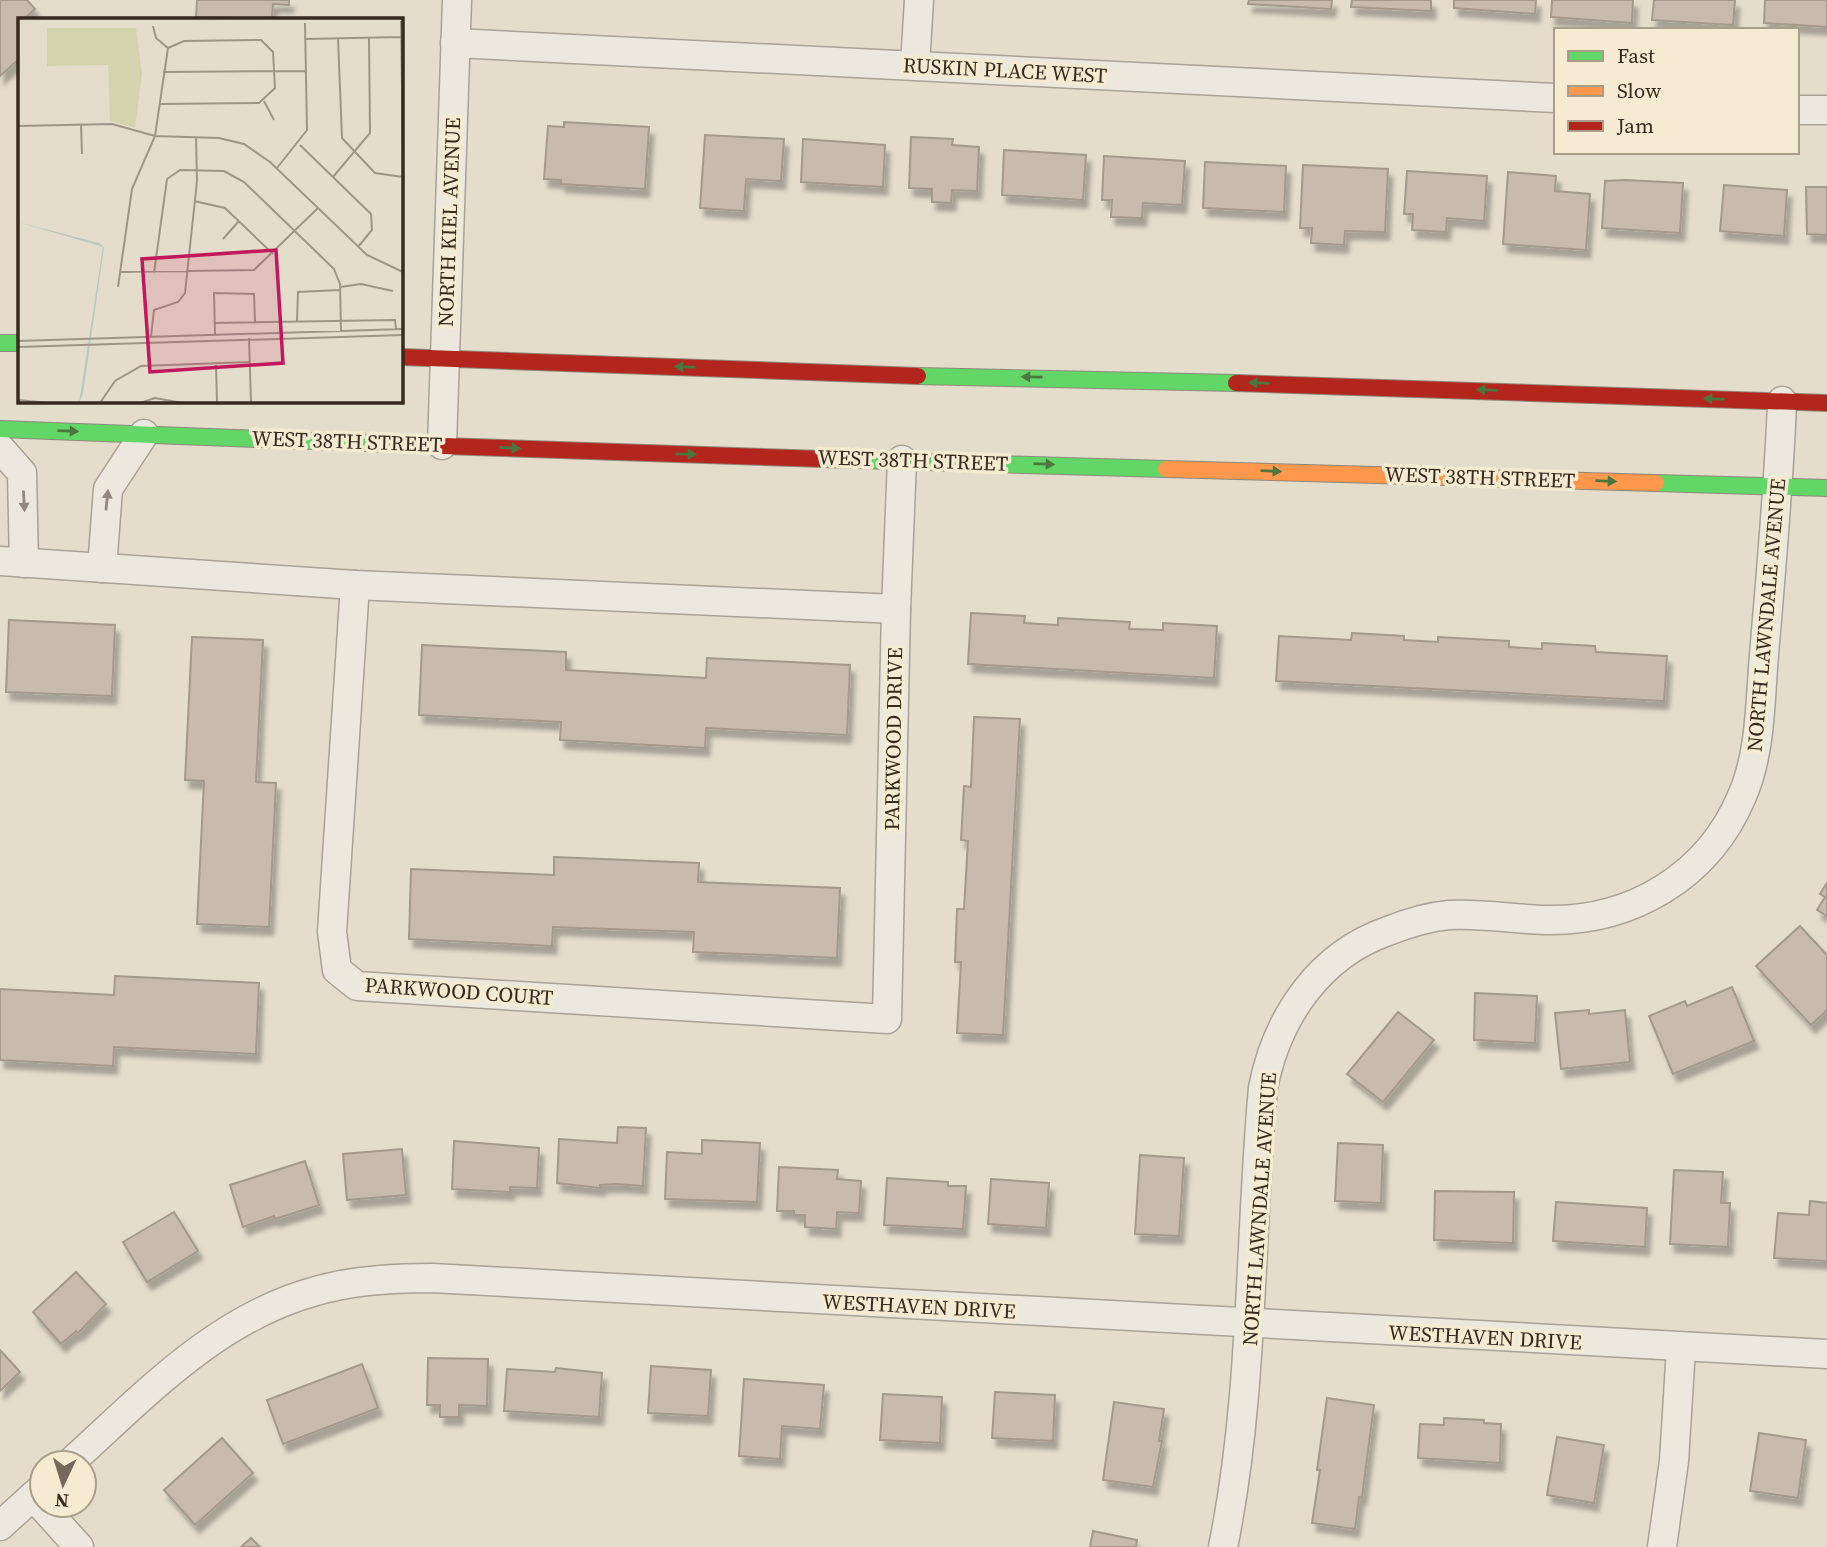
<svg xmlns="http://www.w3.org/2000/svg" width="1827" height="1547" font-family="'Source Serif 4',serif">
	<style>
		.building { fill: #c8bbad; stroke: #a4998b; stroke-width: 2; filter: url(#shadow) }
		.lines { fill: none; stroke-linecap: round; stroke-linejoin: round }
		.street-casing { stroke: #a9a295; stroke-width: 31 }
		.fast-casing { stroke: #8f887c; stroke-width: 18 }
		.slow-casing { stroke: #8f887c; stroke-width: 18 }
		.jam-casing { stroke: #8f887c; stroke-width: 18 }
		.street { stroke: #ece8de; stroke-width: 28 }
		.fast { stroke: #63d668; stroke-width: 16 }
		.slow { stroke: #ff974d; stroke-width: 16 }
		.jam { stroke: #b3261e; stroke-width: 16 }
		.oneway { fill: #4b773f }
		.oneway2 { fill: #92897e }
		.labels { text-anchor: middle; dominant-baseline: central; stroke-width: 7; stroke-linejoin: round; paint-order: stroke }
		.street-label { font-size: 21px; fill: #382a1e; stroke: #f5ebd2 }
		.inset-road { fill: none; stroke: #9f9586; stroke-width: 2 }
		.view { fill: #c2185b; fill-opacity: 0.15; stroke: #c2185b; stroke-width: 3.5 }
		.inset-edge { fill: none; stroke: #382a1e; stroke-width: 3.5 }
	</style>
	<defs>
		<filter id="shadow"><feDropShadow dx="4.5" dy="8" stdDeviation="2" flood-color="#0004"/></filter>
	</defs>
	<rect width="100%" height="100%" fill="#e4ddcc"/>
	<g class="building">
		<polygon points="0,0 27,0 35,9 24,19 19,19 19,59 0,76"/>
		<polygon points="197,0 289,0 289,5 273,4 272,19 196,17"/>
		<polygon points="1249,0 1332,0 1331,9 1248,4"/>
		<polygon points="1352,0 1431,0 1431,11 1351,7"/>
		<polygon points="1454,0 1536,0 1535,14 1454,8"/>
		<polygon points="1552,0 1633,0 1632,23 1551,17"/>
		<polygon points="1654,0 1735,0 1733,25 1652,20"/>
		<polygon points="1765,0 1827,0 1827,27 1764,23"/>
		<polygon points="564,122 649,127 645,189 561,184 561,180 544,179 548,126 564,127"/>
		<polygon points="705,135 784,139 781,181 746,179 744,211 700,208"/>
		<polygon points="911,137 953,139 952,145 979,147 977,191 952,190 951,203 932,202 932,189 909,188"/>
		<polygon points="803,139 885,145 883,187 801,182"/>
		<polygon points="1004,150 1086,155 1083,200 1002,195"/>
		<polygon points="1104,156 1185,161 1182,205 1143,203 1142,218 1111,217 1112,200 1102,200"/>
		<polygon points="1205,162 1286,166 1284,212 1203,208"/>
		<polygon points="1303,165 1388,169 1385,232 1345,231 1344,245 1311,243 1312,228 1300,228"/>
		<polygon points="1407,171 1487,176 1484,221 1447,218 1446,232 1412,230 1413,214 1404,214"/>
		<polygon points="1508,172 1556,176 1555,191 1590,194 1586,250 1503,244"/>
		<polygon points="1626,180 1683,183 1680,233 1602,228 1605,181"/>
		<polygon points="1724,185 1787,190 1784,236 1720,231"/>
		<polygon points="1806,187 1827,187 1827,235 1807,234"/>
		<polygon points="971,613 1025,616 1024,623 1058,625 1058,618 1130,622 1129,629 1163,630 1163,623 1217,626 1214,678 968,664"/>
		<polygon points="9,620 115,625 112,696 6,692"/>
		<polygon points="1352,633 1404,636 1404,640 1438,642 1438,637 1509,641 1509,647 1542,649 1542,643 1595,646 1596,652 1667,656 1664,701 1276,681 1279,636 1351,640"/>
		<polygon points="192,637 263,640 256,782 276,783 269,927 197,924 204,781 185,780"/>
		<polygon points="422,645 566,652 566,670 706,678 707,658 850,665 847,735 706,728 705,748 560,740 561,722 419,715"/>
		<polygon points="974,717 1020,719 1003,1035 957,1033 961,962 955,962 957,909 964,909 968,841 961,840 964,786 971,787"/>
		<polygon points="554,857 699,863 698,882 840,888 837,958 693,952 694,932 553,927 552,946 409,939 411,869 554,875"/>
		<polygon points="1827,883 1827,916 1817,910 1825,897 1820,894"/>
		<polygon points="1800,926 1827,955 1827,1010 1811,1025 1756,966"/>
		<polygon points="115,976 259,983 256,1054 114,1047 113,1066 0,1060 0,989 114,995"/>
		<polygon points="1732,987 1754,1041 1673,1074 1649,1016 1685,1001 1687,1006"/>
		<polygon points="1475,993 1537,996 1535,1043 1474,1040"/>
		<polygon points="1589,1010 1589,1014 1625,1010 1630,1062 1561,1069 1555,1013"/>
		<polygon points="1398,1012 1434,1040 1383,1102 1347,1074"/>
		<polygon points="618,1127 646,1128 643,1186 616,1184 600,1185 600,1188 557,1183 559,1139 617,1143"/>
		<polygon points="702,1140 760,1143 757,1202 665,1199 667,1152 702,1154"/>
		<polygon points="454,1141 539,1148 537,1188 510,1187 510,1192 452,1189"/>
		<polygon points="1338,1143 1383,1145 1381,1203 1335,1201"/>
		<polygon points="402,1149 406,1195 347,1200 343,1154"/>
		<polygon points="1140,1155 1184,1158 1179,1236 1135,1234"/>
		<polygon points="305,1161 319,1205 275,1219 274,1216 243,1227 230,1185"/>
		<polygon points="779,1167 838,1170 837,1179 861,1181 859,1213 837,1212 836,1229 805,1227 805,1215 794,1215 794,1211 777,1211"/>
		<polygon points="1674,1170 1723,1172 1721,1203 1730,1203 1728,1247 1670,1244"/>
		<polygon points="887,1178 948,1182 948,1186 966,1186 963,1229 884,1225"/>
		<polygon points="991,1179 1049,1183 1046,1228 988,1224"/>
		<polygon points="1435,1191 1514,1192 1513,1243 1434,1240"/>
		<polygon points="1810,1201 1827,1203 1827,1261 1774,1258 1778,1213 1809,1215"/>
		<polygon points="1556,1202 1647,1208 1645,1247 1553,1241"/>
		<polygon points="174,1212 198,1251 147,1282 123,1242"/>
		<polygon points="76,1272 106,1304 78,1333 76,1331 61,1344 33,1312"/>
		<polygon points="0,1350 20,1372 0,1391"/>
		<polygon points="428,1358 488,1359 487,1406 459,1405 459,1417 440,1417 440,1405 427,1405"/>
		<polygon points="362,1364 378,1408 283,1444 267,1400"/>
		<polygon points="651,1366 711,1370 708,1416 648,1413"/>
		<polygon points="556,1368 602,1373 599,1417 504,1411 507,1369 555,1372"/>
		<polygon points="744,1379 824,1385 820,1429 782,1426 780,1459 739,1456"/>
		<polygon points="995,1392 1055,1395 1053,1441 992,1438"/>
		<polygon points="883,1394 942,1397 940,1443 880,1440"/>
		<polygon points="1327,1398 1374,1405 1362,1497 1359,1497 1355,1529 1312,1523 1320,1470 1317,1470"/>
		<polygon points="1114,1402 1164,1409 1159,1441 1162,1441 1153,1487 1103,1480"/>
		<polygon points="1444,1418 1484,1420 1484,1423 1501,1424 1500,1463 1418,1458 1420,1424 1444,1425"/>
		<polygon points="1759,1433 1806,1440 1798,1498 1750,1491"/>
		<polygon points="1557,1437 1604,1445 1594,1503 1547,1495"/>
		<polygon points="222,1438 253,1473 195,1525 164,1490"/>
		<polygon points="1093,1531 1137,1540 1136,1547 1090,1547"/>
		<polygon points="251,1538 260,1547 241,1547"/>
	</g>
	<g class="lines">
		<defs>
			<g id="street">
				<polyline points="455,43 1556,98"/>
				<polyline points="915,65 919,0"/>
				<polyline points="1797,110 1827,110"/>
				<polyline points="442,445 457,0"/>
				<polyline points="0,448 22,473 24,563"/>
				<polyline points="0,561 355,585 896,609"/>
				<polyline points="102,568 108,489 144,434"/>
				<polyline points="355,585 332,932 337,970 357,986 887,1019 896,609 902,460"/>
				<path d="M70 1463C144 1396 216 1318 316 1291 353 1280 393 1278 432 1278L1827 1354"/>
				<polyline points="33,1496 79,1547"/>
				<polyline points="0,1526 42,1488"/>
				<path d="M1223 1547C1254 1396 1249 1241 1263 1088 1277 1017 1319 955 1388 931 1408 923 1428 917 1449 915 1481 913 1513 919 1545 920 1631 922 1708 877 1742 796 1761 753 1760 701 1764 655 1771 570 1779 486 1782 401"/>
				<polyline points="1662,1547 1674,1461 1681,1348"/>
			</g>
			<g id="fast">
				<polyline points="0,343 19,343"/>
				<polyline points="918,376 1236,383"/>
				<polyline points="0,429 415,445"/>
				<polyline points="823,459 1166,469"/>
				<polyline points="1656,483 1827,488"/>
			</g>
			<polyline id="slow" points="1166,469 1656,483"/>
			<g id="jam">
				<polyline points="401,357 918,376"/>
				<polyline points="1236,383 1827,403"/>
				<polyline points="415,445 823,459"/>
			</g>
		</defs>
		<use href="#street" class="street-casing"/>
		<use href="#fast" class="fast-casing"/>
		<use href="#slow" class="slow-casing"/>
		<use href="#jam" class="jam-casing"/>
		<use href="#street" class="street"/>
		<use href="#fast" class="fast"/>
		<use href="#slow" class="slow"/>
		<use href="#jam" class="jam"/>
	</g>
	<defs><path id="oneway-solid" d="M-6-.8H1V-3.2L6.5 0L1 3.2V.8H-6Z" transform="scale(1.75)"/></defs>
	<g class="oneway">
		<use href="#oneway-solid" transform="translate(685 367) rotate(-178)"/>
		<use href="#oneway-solid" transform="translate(1032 377) rotate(-179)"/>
		<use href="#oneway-solid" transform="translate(1259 383) rotate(-178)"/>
		<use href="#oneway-solid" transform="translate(1487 390) rotate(-178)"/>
		<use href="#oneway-solid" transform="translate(1714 399) rotate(-178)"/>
		<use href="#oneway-solid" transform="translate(68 431) rotate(2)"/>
		<use href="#oneway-solid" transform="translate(510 448) rotate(3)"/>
		<use href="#oneway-solid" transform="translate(686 454) rotate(1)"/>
		<use href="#oneway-solid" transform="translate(1044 464) rotate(2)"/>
		<use href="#oneway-solid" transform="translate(1271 471) rotate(2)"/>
		<use href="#oneway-solid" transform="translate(1606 481) rotate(2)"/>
	</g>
	<g class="oneway2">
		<use href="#oneway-solid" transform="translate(107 500) rotate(-84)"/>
		<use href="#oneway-solid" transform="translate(24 501) rotate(87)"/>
	</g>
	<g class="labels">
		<g class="street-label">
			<text transform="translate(1005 70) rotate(3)">RUSKIN PLACE WEST</text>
			<text transform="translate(449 222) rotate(-88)">NORTH KIEL AVENUE</text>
			<text transform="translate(347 441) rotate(2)">WEST 38TH STREET</text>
			<text transform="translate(913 460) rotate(2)">WEST 38TH STREET</text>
			<text transform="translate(1480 477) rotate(2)">WEST 38TH STREET</text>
			<text transform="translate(1766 615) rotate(-85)">NORTH LAWNDALE AVENUE</text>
			<text transform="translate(893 739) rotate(-89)">PARKWOOD DRIVE</text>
			<text transform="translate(459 991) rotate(4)">PARKWOOD COURT</text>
			<text transform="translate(1259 1209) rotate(-86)">NORTH LAWNDALE AVENUE</text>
			<text transform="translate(919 1306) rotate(3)">WESTHAVEN DRIVE</text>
			<text transform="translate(1485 1337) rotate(3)">WESTHAVEN DRIVE</text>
		</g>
	</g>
	<g transform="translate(18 18)">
		<rect width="385" height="385" fill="#e4ddcc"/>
		<path d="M29 10H118L124 56 117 110 92 103 90 47 29 48Z" fill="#d3d4ae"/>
		<path d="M0 204 81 225 86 229 65 376 61 385 85 229Z" fill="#b8c9bf"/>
		<path class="inset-road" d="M231 0H297M383 3 385 140M135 8 138 20 150 30M320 20 324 120 357 155 385 159M288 21 383 19M145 54 288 53M246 83 256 102M142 86 241 85 257 70 255 34 243 22 166 23 150 30M63 107 64 136M0 108 94 106 137 118 201 120 226 126 252 144 349 237 385 254M282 127 353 196 354 212 340 229M259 150 289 112 287 5M315 159 352 115 351 20M176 183 207 190 255 236M205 221 221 203M102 254 236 252 300 190M136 255 149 161 162 152 206 153 226 164 316 251 322 266 323 313M100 269 114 171 137 118 150 30M322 269 343 266 375 273M279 304 280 274 322 272M197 305 377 302 378 311M197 316 196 275 236 276 237 304M133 319 136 292 160 284 167 275 179 163 178 119M231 320 233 385M0 323 385 311M0 329 385 317M198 345 199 385M0 382 31 385M82 385 97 363 123 348 232 344M122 385 137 380 165 385"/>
		<path class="view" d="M258 232 265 345 132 354 124 241Z"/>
		<rect width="385" height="385" class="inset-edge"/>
	</g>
	<rect x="1554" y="28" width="245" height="126" fill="#f5ebd2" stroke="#a99e8a" stroke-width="2"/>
	<rect x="1568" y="51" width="35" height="10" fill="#63d668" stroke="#a99e8a" stroke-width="2"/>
	<text x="1617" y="63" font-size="21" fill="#382a1e">Fast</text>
	<rect x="1568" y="86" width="35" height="10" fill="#ff974d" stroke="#a99e8a" stroke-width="2"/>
	<text x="1617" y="98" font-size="21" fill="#382a1e">Slow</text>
	<rect x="1568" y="121" width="35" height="10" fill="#b3261e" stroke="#a99e8a" stroke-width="2"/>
	<text x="1617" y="133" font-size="21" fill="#382a1e">Jam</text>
	<g transform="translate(63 1484) rotate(184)"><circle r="33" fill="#f5ebd2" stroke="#a99e8a" stroke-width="2"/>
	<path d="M0-5L12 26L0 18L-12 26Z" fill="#74695b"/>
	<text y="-10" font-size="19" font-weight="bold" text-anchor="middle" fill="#382a1e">N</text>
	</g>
</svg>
